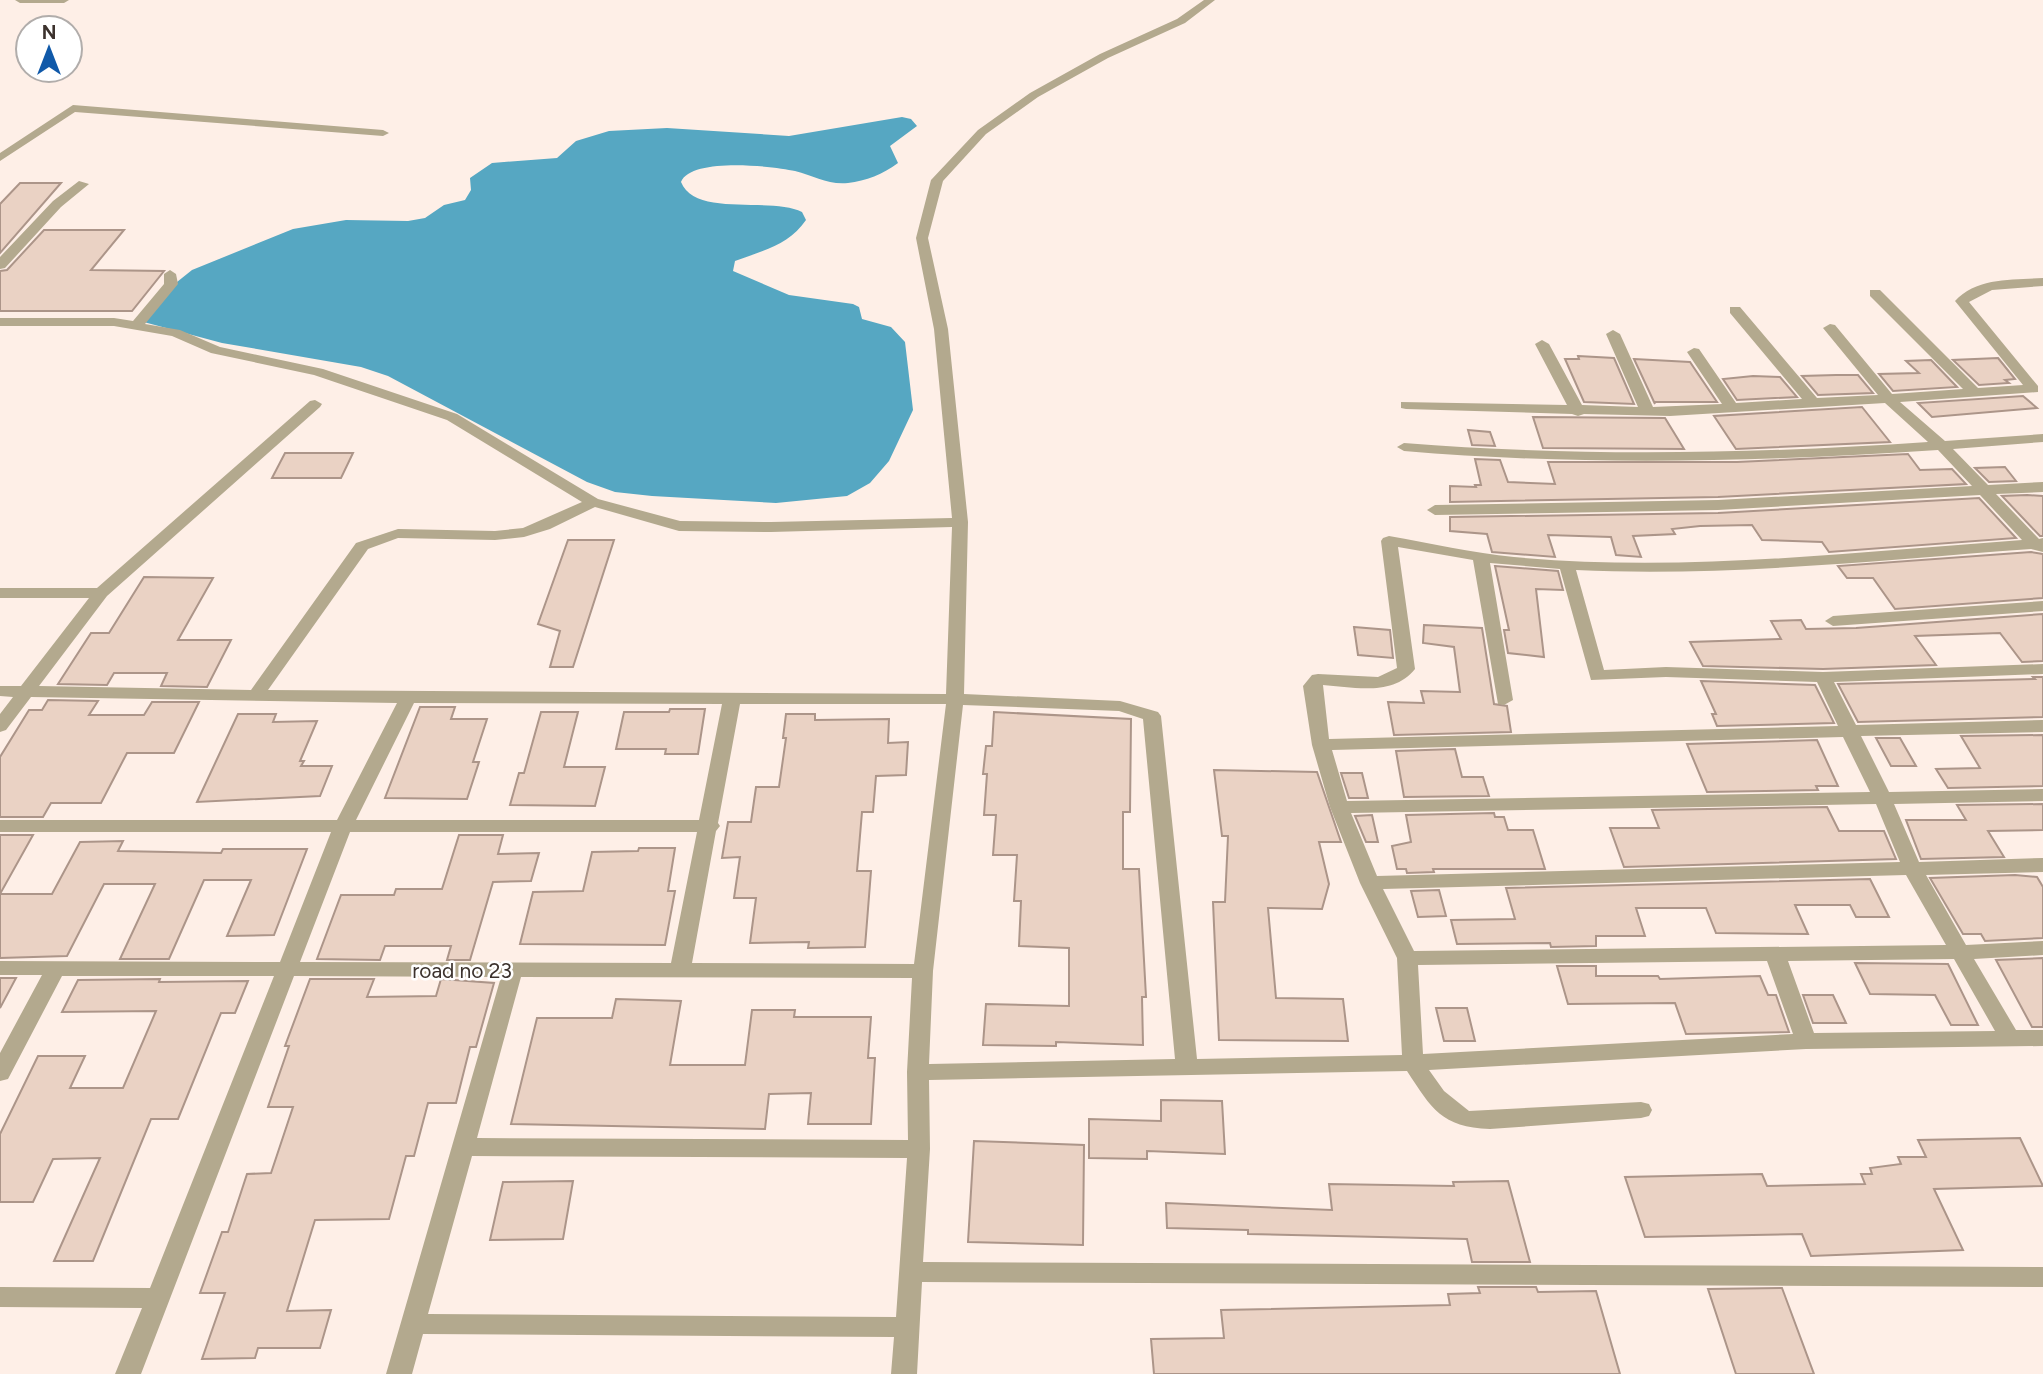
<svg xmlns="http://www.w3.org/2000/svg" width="2043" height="1374" font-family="Figtree,sans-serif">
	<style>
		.water { fill: #56a7c2 }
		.building { fill: #ead2c4; stroke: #ac9589; stroke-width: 2 }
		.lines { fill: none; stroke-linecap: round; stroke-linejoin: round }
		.street { fill: #b3a98e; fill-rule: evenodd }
		.labels { text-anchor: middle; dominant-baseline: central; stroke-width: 5; stroke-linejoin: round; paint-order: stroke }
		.street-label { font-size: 21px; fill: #3c322d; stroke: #fff }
	</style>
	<rect width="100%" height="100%" fill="#feefe7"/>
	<path class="water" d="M902 117 911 119 917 126 890 146 898 163C883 174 866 181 848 183 828 185 814 176 795 171 772 166 691 157 681 182 695 218 772 196 802 212L806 220C789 245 762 251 735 261L733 271 789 295 853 304 859 307 862 319 891 327 905 342 913 410 889 461 870 483 847 496 776 503 652 496 615 492 587 482 388 376 361 367 222 343 140 321 167 290 192 270 293 229 346 220 408 221 425 218 444 205 465 200 471 190 470 178 492 163 557 158 576 141 609 131 667 128 789 136Z"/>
	<g class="building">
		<polygon points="20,183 61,183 0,253 0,204"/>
		<polygon points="44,230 124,230 91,270 164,271 132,311 0,311 0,271 7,270"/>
		<polygon points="1578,356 1614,358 1634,404 1584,402 1565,359 1579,359"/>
		<polygon points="1998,358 2015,379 2005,380 2009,383 1979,385 1953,360"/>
		<polygon points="1634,359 1690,362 1717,402 1654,402 1655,404"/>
		<polygon points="1931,360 1957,387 1893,391 1879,374 1919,373 1906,361"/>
		<polygon points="1836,375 1858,375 1873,393 1818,395 1802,376"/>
		<polygon points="1753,376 1780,377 1797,397 1737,400 1723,379"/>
		<polygon points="2023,396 2037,408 1932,417 1918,403"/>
		<polygon points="1862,407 1890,442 1736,449 1714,416"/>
		<polygon points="1533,417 1665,418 1684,449 1543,448"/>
		<polygon points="1468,430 1490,432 1495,446 1472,445"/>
		<polygon points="285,453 353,453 341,478 272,478"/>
		<polygon points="1908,454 1920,470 1952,469 1966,484 1718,497 1450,502 1450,486 1476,487 1475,485 1481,485 1475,459 1500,460 1508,482 1555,484 1548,462 1737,462"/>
		<polygon points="2005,467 2016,481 1989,482 1975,468"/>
		<polygon points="2027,495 2043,496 2043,536 2040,536 2002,496"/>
		<polygon points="1979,498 2016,538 1829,552 1822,542 1762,540 1752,525 1700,526 1672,529 1675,534 1633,536 1641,557 1616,555 1611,537 1548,535 1555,557 1492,552 1487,534 1450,531 1450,517 1718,513"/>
		<polygon points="568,540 614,540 573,667 550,667 560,631 538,624"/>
		<polygon points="2031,552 2043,554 2043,598 1895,609 1873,578 1847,578 1838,566"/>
		<polygon points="1495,566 1558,571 1563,590 1536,589 1544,657 1508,653 1504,630 1509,630"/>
		<polygon points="144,577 213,578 178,640 231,640 207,687 161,686 167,673 114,673 107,685 58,684 91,633 109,633"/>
		<polygon points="2043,614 2043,661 2022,662 2000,633 1915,636 1936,665 1823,669 1703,666 1690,642 1781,639 1771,621 1801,620 1806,629 1856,628"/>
		<polygon points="1424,625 1482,628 1494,704 1507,706 1511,732 1394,735 1388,702 1424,703 1421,691 1460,692 1454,647 1423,643"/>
		<polygon points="1354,627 1390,630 1393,658 1358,655"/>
		<polygon points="2033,677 2043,677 2043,717 1858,722 1838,684 2035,679"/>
		<polygon points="1701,681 1815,685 1834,723 1717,726 1712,714 1716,714"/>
		<polygon points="48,700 98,701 89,715 144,715 152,702 199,702 174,753 127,753 101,803 51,803 43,817 0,817 0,757 29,710 42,710"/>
		<polygon points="420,707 455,707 451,719 487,719 473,762 479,762 467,799 385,798"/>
		<polygon points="670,709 705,709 698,754 665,754 666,749 616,749 624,712 669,712"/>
		<polygon points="541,712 578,712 564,767 605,767 595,806 510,805 519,773 524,773"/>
		<polygon points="994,712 1131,719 1130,812 1123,812 1123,869 1139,869 1146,997 1142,997 1143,1045 1056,1042 1056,1046 983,1045 986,1004 1069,1006 1069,948 1019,946 1021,901 1014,901 1017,855 993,855 996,815 984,815 987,774 983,774 986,746 992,746"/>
		<polygon points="238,714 276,714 273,722 317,721 300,761 304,761 301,766 332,766 320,796 197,802"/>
		<polygon points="786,714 815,714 815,720 889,719 888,743 908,742 906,775 876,776 873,812 862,812 857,871 871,871 865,947 808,948 809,942 750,943 756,898 734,898 740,857 722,858 728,822 751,822 756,787 779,787 786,738 783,738"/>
		<polygon points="2043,735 2043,786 1948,788 1936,769 1980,768 1961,736"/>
		<polygon points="1876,738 1900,738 1916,766 1891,766"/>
		<polygon points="1817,740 1838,786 1816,786 1818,790 1707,792 1687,744"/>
		<polygon points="1455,749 1462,777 1483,777 1489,796 1404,797 1396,751"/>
		<polygon points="1214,770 1317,772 1341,842 1319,842 1329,884 1322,909 1268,908 1276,998 1343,999 1348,1041 1219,1040 1213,902 1225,902 1228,836 1222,836"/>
		<polygon points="1341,773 1362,773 1368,798 1349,798"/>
		<polygon points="2043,804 2043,830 1988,831 2004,857 1921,859 1906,820 1966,820 1957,805"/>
		<polygon points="1827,807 1839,831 1884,831 1896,859 1624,867 1610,828 1659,828 1652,810"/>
		<polygon points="1494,813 1495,817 1504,817 1508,830 1533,830 1545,869 1433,869 1434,872 1407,873 1406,869 1397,869 1392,846 1411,842 1406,815"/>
		<polygon points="1372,815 1378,842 1366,842 1355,816"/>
		<polygon points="0,835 33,835 0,894"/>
		<polygon points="459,835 503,835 498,854 539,853 531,881 493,882 470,960 447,960 451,946 385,946 380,960 317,959 341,895 394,895 396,889 442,889"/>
		<polygon points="123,841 118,851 221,853 223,849 307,849 274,935 227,936 251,880 204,880 169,959 120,959 155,884 104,884 67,956 0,958 0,894 52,894 80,842"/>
		<polygon points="639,848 675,848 668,891 675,891 665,945 520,944 533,892 583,891 592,852 638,851"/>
		<polygon points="2015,875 2037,877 2043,887 2043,938 1985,941 1981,934 1963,934 1930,878"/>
		<polygon points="1870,879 1889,917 1856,917 1850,905 1795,905 1808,934 1716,933 1706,908 1636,908 1645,936 1596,936 1596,946 1551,947 1550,943 1457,944 1451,920 1515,919 1506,888"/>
		<polygon points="1439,890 1446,916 1418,917 1411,891"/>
		<polygon points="2043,958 2043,1027 2032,1027 1996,960"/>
		<polygon points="1855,963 1948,964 1978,1025 1951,1025 1935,995 1870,994"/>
		<polygon points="1557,966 1596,966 1596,976 1658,976 1660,979 1760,976 1768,995 1776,995 1789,1032 1686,1034 1675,1003 1568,1004"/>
		<polygon points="0,978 16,978 0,1008"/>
		<polygon points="160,979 159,982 248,981 235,1013 221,1013 178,1119 151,1119 93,1261 54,1261 100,1158 53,1159 33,1202 0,1202 0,1134 38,1056 85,1056 70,1088 123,1088 156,1011 62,1012 78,980"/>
		<polygon points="310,979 374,979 367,997 436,996 441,979 494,983 476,1047 470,1047 456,1103 428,1103 414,1156 406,1156 389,1219 315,1220 287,1311 331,1310 320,1348 258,1348 255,1358 202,1359 225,1293 200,1293 222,1232 228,1232 247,1174 271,1173 293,1107 268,1107 289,1046 285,1046"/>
		<polygon points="1803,995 1833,995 1846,1023 1813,1023"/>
		<polygon points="616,999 681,1001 670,1065 745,1065 752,1010 795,1010 794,1017 871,1017 868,1058 875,1058 871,1124 808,1124 811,1093 769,1094 765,1129 511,1124 537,1018 612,1018"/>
		<polygon points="1436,1008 1467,1008 1475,1041 1444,1041"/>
		<polygon points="1161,1100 1222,1101 1225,1154 1147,1151 1147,1159 1089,1158 1089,1119 1161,1121"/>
		<polygon points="2020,1138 2043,1186 1934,1189 1963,1250 1811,1256 1802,1234 1645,1237 1625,1177 1762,1174 1767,1186 1865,1184 1861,1174 1872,1174 1870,1168 1901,1164 1898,1157 1926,1157 1918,1140"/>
		<polygon points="974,1141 1084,1145 1083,1245 968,1242"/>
		<polygon points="573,1181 563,1239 490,1240 503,1182"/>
		<polygon points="1508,1181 1530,1262 1472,1262 1467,1239 1248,1234 1248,1230 1167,1228 1166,1203 1332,1210 1329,1184 1454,1186 1453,1182"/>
		<polygon points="1478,1287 1536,1287 1538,1292 1596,1291 1620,1374 1154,1374 1151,1339 1224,1338 1221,1310 1450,1305 1448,1294 1480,1293"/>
		<polygon points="1782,1288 1814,1374 1736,1374 1708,1289"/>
	</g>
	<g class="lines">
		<g class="street">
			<polygon points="15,0 69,0 64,3 20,3"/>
			<path d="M1204 0H1215L1185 23 1108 58 1038 97 986 134 943 181 928 238 948 329 968 522 964 694 1120 701 1158 712 1161 716 1197 1059 1402 1055 1397 958 1360 883 1330 807 1312 745 1303 686 1312 675 1318 674 1378 677 1397 668 1381 541 1383 538 1389 536C1430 543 1473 553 1514 557 1683 573 1854 552 2022 540L1980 495 1718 510 1435 515 1427 510 1435 505 1718 500 1972 486 1938 450C1759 462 1582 466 1404 451L1397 447 1404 443C1579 457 1753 454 1928 442L1885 403 1670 416 1584 414 1578 416 1572 414 1406 409 1401 408V402L1567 405 1535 344 1542 340 1549 344 1582 405 1638 407 1606 334 1613 330 1620 334 1653 407 1722 404 1687 352 1694 348 1699 349 1736 403 1802 399 1730 313V307H1740L1817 398 1878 395 1823 328 1830 324 1835 325 1892 394 1963 389 1870 296V290H1880L1978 388 2023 385 1955 301C1977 277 2013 280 2043 278V286L1992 290 1969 302 2038 386V392L1900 402 1945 441 2043 434V442L1953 449 1988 485 2043 482V492L1996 494 2039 539 2043 538V552L2031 549C1880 560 1727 577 1576 570L1604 670 1666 667 1823 672 2043 664V674L1834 682 1856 725 2043 720V732L1861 736 1889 792 2043 789V801L1894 804 1919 862 2043 858V872L1926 875 1966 945 2043 941V955L1974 959 2016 1030H2043V1046L1806 1049 1429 1070 1444 1091 1469 1111 1641 1102 1649 1104 1652 1110 1649 1116 1641 1118 1490 1129C1441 1127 1432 1109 1407 1071L929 1080 930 1149 923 1262 2043 1267V1287L922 1282 917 1374H891L894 1337 423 1334 412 1374H386L501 977 294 976 141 1374H115L142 1308 0 1307V1287L150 1288 274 976H62L8 1079 0 1081V1053L42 975H0V961L280 962 331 832H0V820H337L397 703 31 697 6 730 0 732V714L13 697 0 696V686H21L89 598H0V588H97L310 401 315 400 322 404 320 407 107 596 39 686 251 690 356 543 398 529 495 531 523 528 582 502 447 420 314 375 211 353 172 336 114 326H0V318H114L133 321 164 284V274L170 270 176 274 178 284 145 324 180 330 220 347 323 369 457 414 598 499 680 521 771 522 952 518 934 329 916 238 931 180 978 130 1030 93 1100 54 1177 19ZM595 507 679 531 771 532 952 527 946 694 268 690 368 549 398 538 495 540 524 537 550 529ZM1398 547 1473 560 1498 704 1504 705 1513 700 1490 563 1560 569 1591 680 1666 677 1817 682 1838 726 1329 739 1323 685C1353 687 1393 697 1415 669ZM414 703 722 704 699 820H356ZM740 704H946L914 964 692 963 716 831 720 826 718 823ZM963 705 1119 711 1143 719 1175 1059 929 1064 933 971ZM1843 737 1870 792 1347 801 1332 750ZM1876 804 1900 862 1377 876 1351 813ZM350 832H697L671 963 300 962ZM1906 875 1946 945 1414 951 1383 889ZM1954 959 1995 1031 1814 1033 1788 961ZM1767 961 1793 1034 1423 1054 1418 965ZM521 977 912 978 907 1072 908 1140 477 1138ZM472 1156 907 1158 896 1317 428 1314Z"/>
			<polygon points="73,105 383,130 389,133 383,136 75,112 0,161 0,153"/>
			<polygon points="79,181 89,184 61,207 5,268 0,269 0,257 53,201"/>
			<polygon points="2043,601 2043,611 1833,626 1825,621 1833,616"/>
		</g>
	</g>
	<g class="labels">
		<g class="street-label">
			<text x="462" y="970">road no 23</text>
		</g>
	</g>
	<g transform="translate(49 49)"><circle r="33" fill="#ffffff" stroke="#b1adab" stroke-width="2"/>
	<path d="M0-5L12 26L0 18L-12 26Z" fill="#1059a9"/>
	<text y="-10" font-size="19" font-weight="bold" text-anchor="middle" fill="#3c322d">N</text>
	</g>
</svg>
